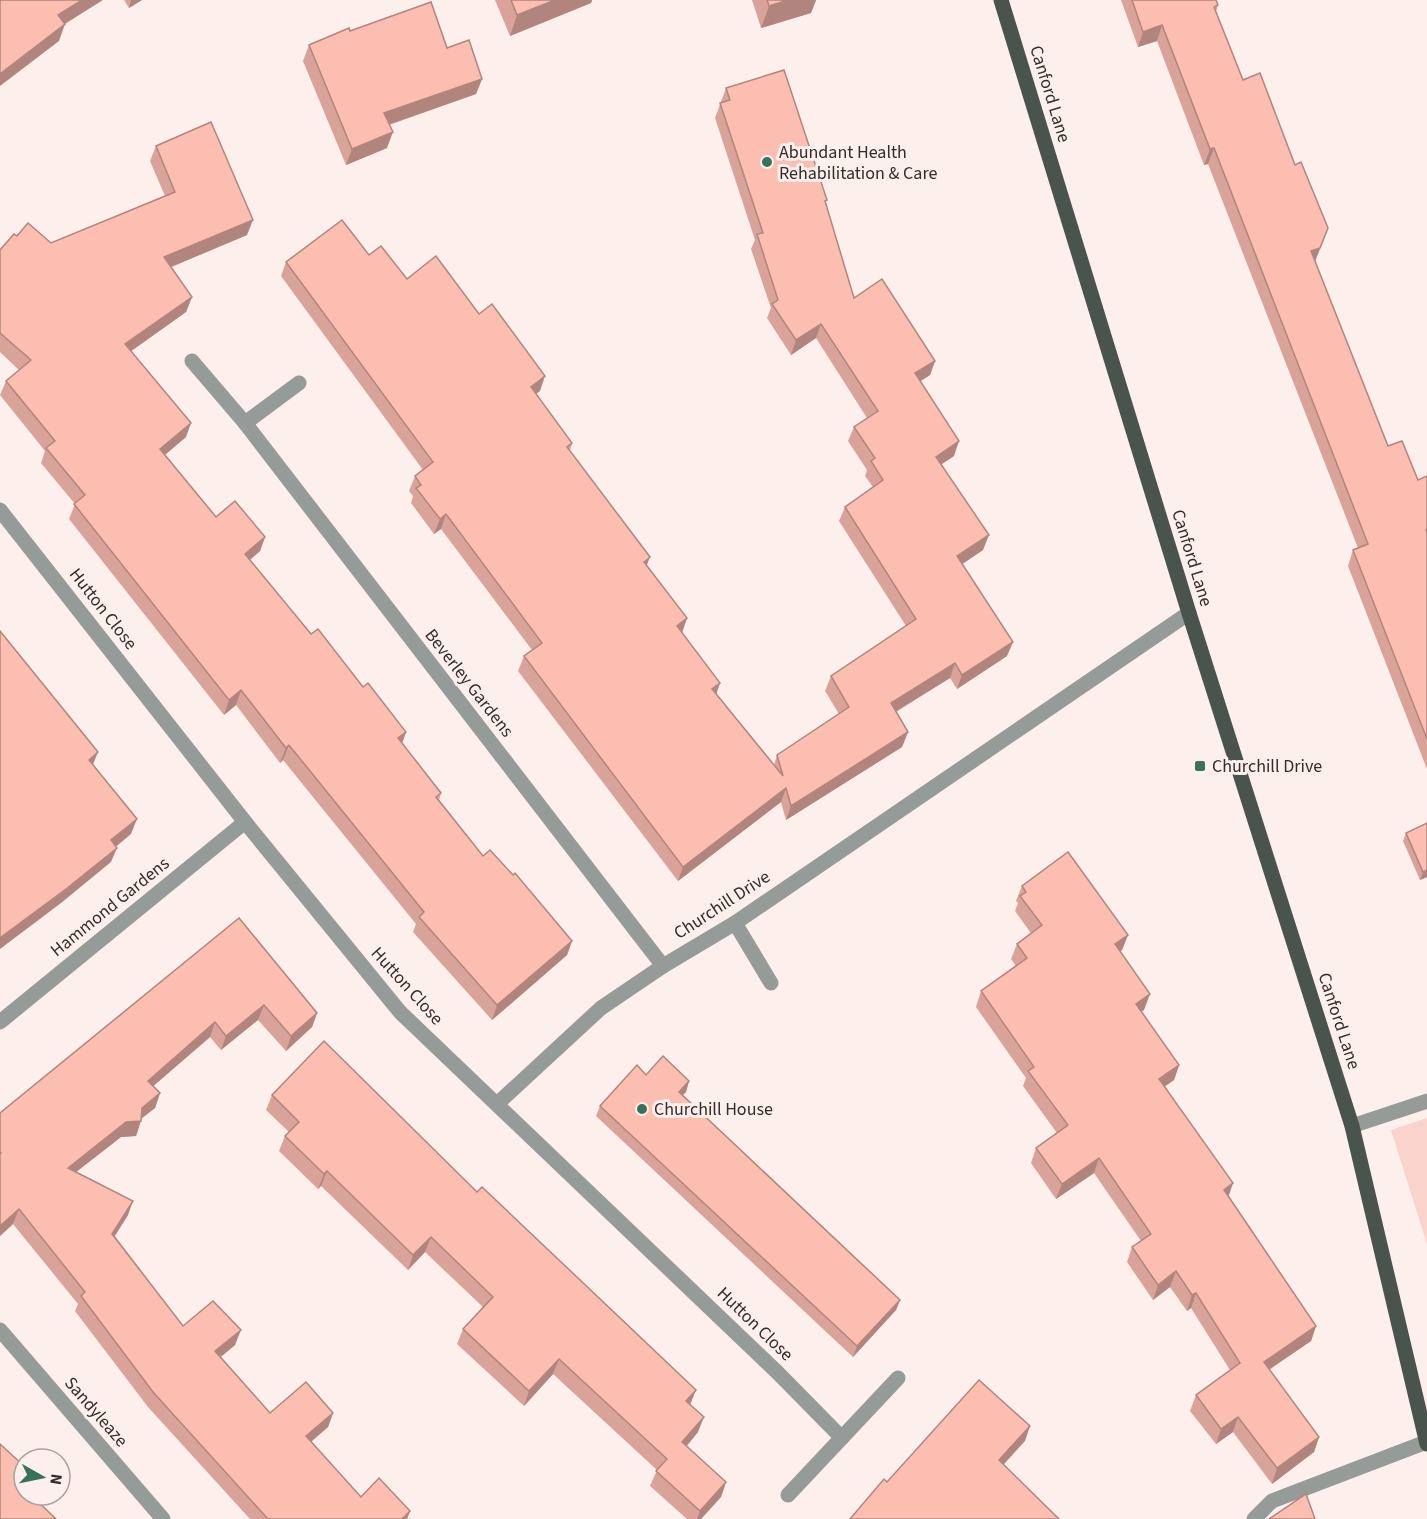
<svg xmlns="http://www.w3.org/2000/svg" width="1427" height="1519" font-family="'Source Sans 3',sans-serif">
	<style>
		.green { fill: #f9d3cc }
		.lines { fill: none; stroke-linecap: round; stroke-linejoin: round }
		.minor { stroke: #959b98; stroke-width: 15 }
		.major { stroke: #4a544f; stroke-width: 15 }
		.wall { fill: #daa399 }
		.shaded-wall { fill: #b1857d }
		.building { fill: #fdbeb2; stroke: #b1857d; stroke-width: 1.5 }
		.poi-dot { fill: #37725b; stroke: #fdefec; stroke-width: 2 }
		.labels { text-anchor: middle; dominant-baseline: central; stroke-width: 6; stroke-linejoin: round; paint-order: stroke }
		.street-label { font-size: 18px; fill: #322c2b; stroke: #fdefec }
		.poi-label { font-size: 18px; fill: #322c2b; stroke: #fdefec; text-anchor: start }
	</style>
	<rect width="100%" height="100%" fill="#fdefec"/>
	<polygon class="green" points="1427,1118 1427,1244 1391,1130"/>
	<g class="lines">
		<g class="minor">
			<polyline points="192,361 245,423 663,966"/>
			<polyline points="245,423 299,383"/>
			<polyline points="0,510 245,822 400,1012 778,1373 842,1438"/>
			<polyline points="735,923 771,983"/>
			<polyline points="0,1022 245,822"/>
			<polyline points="497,1104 601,1008 663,966 735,923 1189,613"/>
			<polyline points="1352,1126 1427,1101"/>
			<polyline points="0,1330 163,1519"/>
			<polyline points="788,1495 898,1378"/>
			<polyline points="1254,1519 1272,1501 1426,1442"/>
		</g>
		<polyline class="major" points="1001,0 1189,613 1352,1126 1427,1444"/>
	</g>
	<g class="wall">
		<polygon points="124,0 142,0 129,8"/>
		<polygon points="495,0 592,0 591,3 510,36"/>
		<polygon points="752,0 816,0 811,13 761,28"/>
		<polygon points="1121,0 1216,0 1218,5 1216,12 1243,80 1295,165 1328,228 1315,261 1388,446 1418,480 1427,476 1427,769 1348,566 1353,550 1358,548 1208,164 1204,165 1157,41 1138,47"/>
		<polygon points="350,31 447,48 482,79 476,94 389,125 387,148 346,165 303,61 309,45"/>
		<polygon points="726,88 827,200 825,203 854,298 935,361 930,375 920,381 954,456 942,464 983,550 962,564 1007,656 957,689 950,678 896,712 908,732 902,747 786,820 781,802 678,881 518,671 524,656 532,650 441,529 434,534 411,503 413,496 409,491 415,476 423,470 281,276 286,262 369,255 407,279 479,314 540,391 536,393 572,443 570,451 647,566 687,618 682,632 716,693 774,765 777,755 839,714 825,691 831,676 906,626 839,521 845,507 873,487 865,476 867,470 848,441 854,427 867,418 816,338 791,355 767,318 771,308 751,249 755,240 715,118"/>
		<polygon points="156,146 247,235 171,267 192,297 186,312 131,351 186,437 165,455 216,517 265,537 260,551 250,560 311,634 363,687 406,732 402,743 441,793 439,800 483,856 572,941 567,955 492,1020 413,932 416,924 283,760 280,763 236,705 224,715 69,519 75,504 41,463 45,451 0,395 6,381 19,370 0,352 0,250 17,236 51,243 165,196 150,161"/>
		<polygon points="1406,833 1427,877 1420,880 1403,841"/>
		<polygon points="1022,886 1128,935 1122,950 1120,951 1144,1010 1141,1012 1179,1065 1174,1080 1165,1086 1229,1196 1316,1326 1311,1341 1269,1370 1319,1437 1314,1452 1272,1484 1233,1432 1216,1444 1190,1411 1196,1395 1230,1370 1191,1308 1187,1311 1170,1287 1153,1300 1127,1262 1132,1247 1141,1241 1094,1173 1056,1199 1031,1163 1036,1148 1057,1133 1023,1086 1026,1078 976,1007 981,991 1016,966 1011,959 1017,944 1031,933 1015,911 1018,903 1016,901"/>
		<polygon points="239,918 317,1013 312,1027 286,1051 258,1020 221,1050 210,1037 153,1086 160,1093 155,1108 141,1119 136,1136 121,1137 76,1172 128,1215 115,1236 183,1326 235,1345 220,1357 270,1413 333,1413 328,1427 311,1442 361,1497 410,1511 407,1519 250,1519 148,1407 75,1311 78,1304 13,1224 0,1236 0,1113"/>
		<polygon points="646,1075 689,1081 686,1092 683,1095 900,1300 896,1310 853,1357 596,1116 600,1106"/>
		<polygon points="272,1095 690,1405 698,1432 687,1446 726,1482 721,1497 701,1519 687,1519 650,1486 657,1470 553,1374 524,1406 457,1344 463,1329 483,1307 425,1252 408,1270 321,1186 318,1189 279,1151 285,1136 289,1132 266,1110"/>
	</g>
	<g class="shaded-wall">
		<polygon points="82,0 103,0 52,32 58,15"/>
		<polygon points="131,0 142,0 129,8"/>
		<polygon points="555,0 592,0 591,3 510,36 517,15"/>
		<polygon points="788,0 816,0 811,13 761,28 769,6"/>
		<polygon points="65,24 59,41 0,86 0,74"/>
		<polygon points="1162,25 1157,41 1138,47 1143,32"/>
		<polygon points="482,79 476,94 379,128 384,113"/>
		<polygon points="393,132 387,148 346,165 352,149"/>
		<polygon points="1214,148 1208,164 1204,165 1210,149"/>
		<polygon points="253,220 247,235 159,272 164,257"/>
		<polygon points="1328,228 1322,244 1314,264 1311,251"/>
		<polygon points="192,297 186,312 120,359 125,344"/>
		<polygon points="821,324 816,338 791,355 796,340"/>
		<polygon points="935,361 930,375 910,388 915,373"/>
		<polygon points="545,376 540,391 526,401 531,387"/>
		<polygon points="191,423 186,437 154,464 160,449"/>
		<polygon points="959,441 954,456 931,471 936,457"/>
		<polygon points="446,514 441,529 434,534 440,519"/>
		<polygon points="989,535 983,550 952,571 957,556"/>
		<polygon points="265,537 260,551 239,569 245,554"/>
		<polygon points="650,557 644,572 644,562"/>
		<polygon points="687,618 682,633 677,626"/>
		<polygon points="1013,642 1007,656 957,689 962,675"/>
		<polygon points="955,663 950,678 885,718 891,703"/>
		<polygon points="720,683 715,698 712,689"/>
		<polygon points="241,690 236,705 224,715 229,700"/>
		<polygon points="406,732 401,746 398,738"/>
		<polygon points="908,732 902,747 786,820 791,806"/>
		<polygon points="289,745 283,760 280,763 286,748"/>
		<polygon points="98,752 92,767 89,760"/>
		<polygon points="786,788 781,802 678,881 683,867"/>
		<polygon points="137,819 131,834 106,855 111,840"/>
		<polygon points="117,848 111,862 61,903 0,949 0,938"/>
		<polygon points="1427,870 1427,877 1420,880 1423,872"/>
		<polygon points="1128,935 1122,950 1110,959 1115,944"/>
		<polygon points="572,941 567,955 492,1020 497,1005"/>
		<polygon points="1150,994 1144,1010 1131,1019 1136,1004"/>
		<polygon points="264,1005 258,1020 221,1050 226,1036"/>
		<polygon points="317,1013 312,1027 286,1051 291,1036"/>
		<polygon points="215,1022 210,1037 143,1095 148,1081"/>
		<polygon points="1179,1065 1174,1080 1154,1094 1159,1079"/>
		<polygon points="689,1081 686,1092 676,1102 679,1092"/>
		<polygon points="160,1093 155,1108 138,1121 141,1121 136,1136 121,1137 62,1183 68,1168"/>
		<polygon points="1099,1158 1094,1173 1056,1199 1062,1184"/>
		<polygon points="327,1171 321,1186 318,1189 324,1174"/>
		<polygon points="1233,1183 1228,1198 1224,1190"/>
		<polygon points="133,1201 128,1215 107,1248 112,1234"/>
		<polygon points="19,1209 13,1224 0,1236 0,1226"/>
		<polygon points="431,1237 425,1252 408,1270 413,1255"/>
		<polygon points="1176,1271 1170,1287 1153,1300 1158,1285"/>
		<polygon points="1196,1293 1191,1308 1187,1311 1192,1295"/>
		<polygon points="900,1300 896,1310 853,1357 857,1346"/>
		<polygon points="1316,1326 1311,1341 1258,1377 1264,1362"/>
		<polygon points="241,1330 235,1345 210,1366 215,1351"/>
		<polygon points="559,1359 553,1374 524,1406 529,1391"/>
		<polygon points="696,1390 690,1405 686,1401"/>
		<polygon points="333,1413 328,1427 300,1451 306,1436"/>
		<polygon points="704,1417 698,1432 677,1457 682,1442"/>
		<polygon points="1238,1417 1233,1432 1216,1444 1221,1429"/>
		<polygon points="1030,1426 1025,1441 994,1475 999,1460"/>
		<polygon points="1319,1437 1314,1452 1272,1484 1277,1468"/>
		<polygon points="726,1482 721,1497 701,1519 697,1519 700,1511"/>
		<polygon points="33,1495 39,1495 38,1498 27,1510"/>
		<polygon points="410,1511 407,1519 402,1519"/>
	</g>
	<g class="building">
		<polygon points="0,0 82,0 58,15 65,24 0,74"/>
		<polygon points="511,0 555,0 517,15"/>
		<polygon points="767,0 788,0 769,6"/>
		<polygon points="1132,0 1216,0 1218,5 1214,7 1243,80 1260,73 1295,165 1301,162 1328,228 1320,248 1311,251 1388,446 1402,441 1418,480 1427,476 1427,530 1426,530 1427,533 1427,739 1353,550 1368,544 1214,148 1210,149 1162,25 1143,32"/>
		<polygon points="431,2 447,48 469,40 482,79 384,113 393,132 352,149 309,45 349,28 350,31"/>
		<polygon points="784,70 827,200 825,201 854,298 882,279 935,361 915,373 959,441 936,457 989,535 957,556 1013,642 962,675 955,663 891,703 908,732 791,806 786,788 683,867 524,656 542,643 446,514 440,519 416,488 421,485 415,476 433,462 286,262 342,220 369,255 381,246 407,279 436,256 479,314 492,304 545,376 531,387 572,443 567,447 650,557 644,562 687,618 677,626 720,683 712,689 783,776 777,755 849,707 831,676 916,619 845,507 883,480 871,461 875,458 854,427 878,411 821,324 796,340 772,304 778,300 757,234 763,233 720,103 730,100 726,88"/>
		<polygon points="211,122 253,220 164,257 192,297 125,344 191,423 160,449 216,517 235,501 265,537 245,554 311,634 318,629 363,687 368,683 406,732 398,738 441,793 436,797 483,856 490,850 513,875 515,873 572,941 497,1005 419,917 424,912 289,745 286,748 241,690 229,700 74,504 85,495 46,448 55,441 6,381 31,360 0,333 0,250 14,234 17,236 28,223 51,243 175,192 156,146"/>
		<polygon points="0,631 98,752 89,760 137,819 111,840 117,848 66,889 0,938"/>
		<polygon points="1427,823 1427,870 1423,872 1406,833"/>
		<polygon points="1068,852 1128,935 1115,944 1150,994 1136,1004 1179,1065 1159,1079 1233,1183 1224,1190 1316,1326 1264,1362 1319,1437 1277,1468 1238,1417 1221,1429 1196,1395 1240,1363 1196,1293 1192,1295 1176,1271 1158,1285 1132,1247 1151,1234 1099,1158 1062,1184 1036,1148 1068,1125 1028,1071 1034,1067 981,991 1027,958 1017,944 1042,925 1020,896 1026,892 1022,886"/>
		<polygon points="239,918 317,1013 291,1036 264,1005 226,1036 215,1022 148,1081 160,1093 142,1108 141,1121 126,1122 68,1168 133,1201 112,1234 183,1326 213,1301 241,1330 215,1351 270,1413 306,1382 333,1413 306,1436 361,1497 379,1478 410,1511 402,1519 268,1519 153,1392 81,1296 85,1292 19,1209 0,1226 0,1154 1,1153 0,1152 0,1113"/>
		<polygon points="324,1041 477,1192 482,1187 696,1390 686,1401 704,1417 682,1442 726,1482 700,1511 656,1471 667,1459 559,1359 529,1391 463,1329 493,1297 431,1237 413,1255 327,1171 324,1174 285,1136 299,1122 272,1095"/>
		<polygon points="663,1056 689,1081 679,1092 900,1300 857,1346 600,1106 637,1065 646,1075"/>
		<polygon points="979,1380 1030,1426 999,1460 1059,1519 850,1519 884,1479 887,1482"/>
		<polygon points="0,1444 24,1466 24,1495 33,1495 32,1496 56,1519 0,1519"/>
		<polygon points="1306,1494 1315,1519 1269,1519"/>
	</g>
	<g class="poi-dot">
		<circle cx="767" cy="162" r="6"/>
		<rect x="1194" y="760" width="12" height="12" rx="3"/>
		<circle cx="642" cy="1109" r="6"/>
	</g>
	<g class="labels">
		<g class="street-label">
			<text transform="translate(1050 94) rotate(73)">Canford Lane</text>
			<text transform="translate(1192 558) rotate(73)">Canford Lane</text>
			<text transform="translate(103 609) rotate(52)">Hutton Close</text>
			<text transform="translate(469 683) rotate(52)">Beverley Gardens</text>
			<text transform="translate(722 905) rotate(-33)">Churchill Drive</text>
			<text transform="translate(110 907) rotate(-39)">Hammond Gardens</text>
			<text transform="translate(407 986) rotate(48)">Hutton Close</text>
			<text transform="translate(1339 1021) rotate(72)">Canford Lane</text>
			<text transform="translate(755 1324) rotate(44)">Hutton Close</text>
			<text transform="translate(96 1412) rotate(49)">Sandyleaze</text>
		</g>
		<g class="poi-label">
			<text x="779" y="152">Abundant Health<tspan x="779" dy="21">Rehabilitation &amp; Care</tspan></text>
			<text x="1212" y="766">Churchill Drive</text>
			<text x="654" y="1109">Churchill House</text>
		</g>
	</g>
	<g transform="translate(42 1477) rotate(99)"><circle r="28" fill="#fdefec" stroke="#aca19f" stroke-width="1.5"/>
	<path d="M0-4.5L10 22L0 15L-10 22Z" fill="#37725b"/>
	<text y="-9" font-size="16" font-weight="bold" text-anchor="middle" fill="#322c2b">N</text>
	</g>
</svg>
